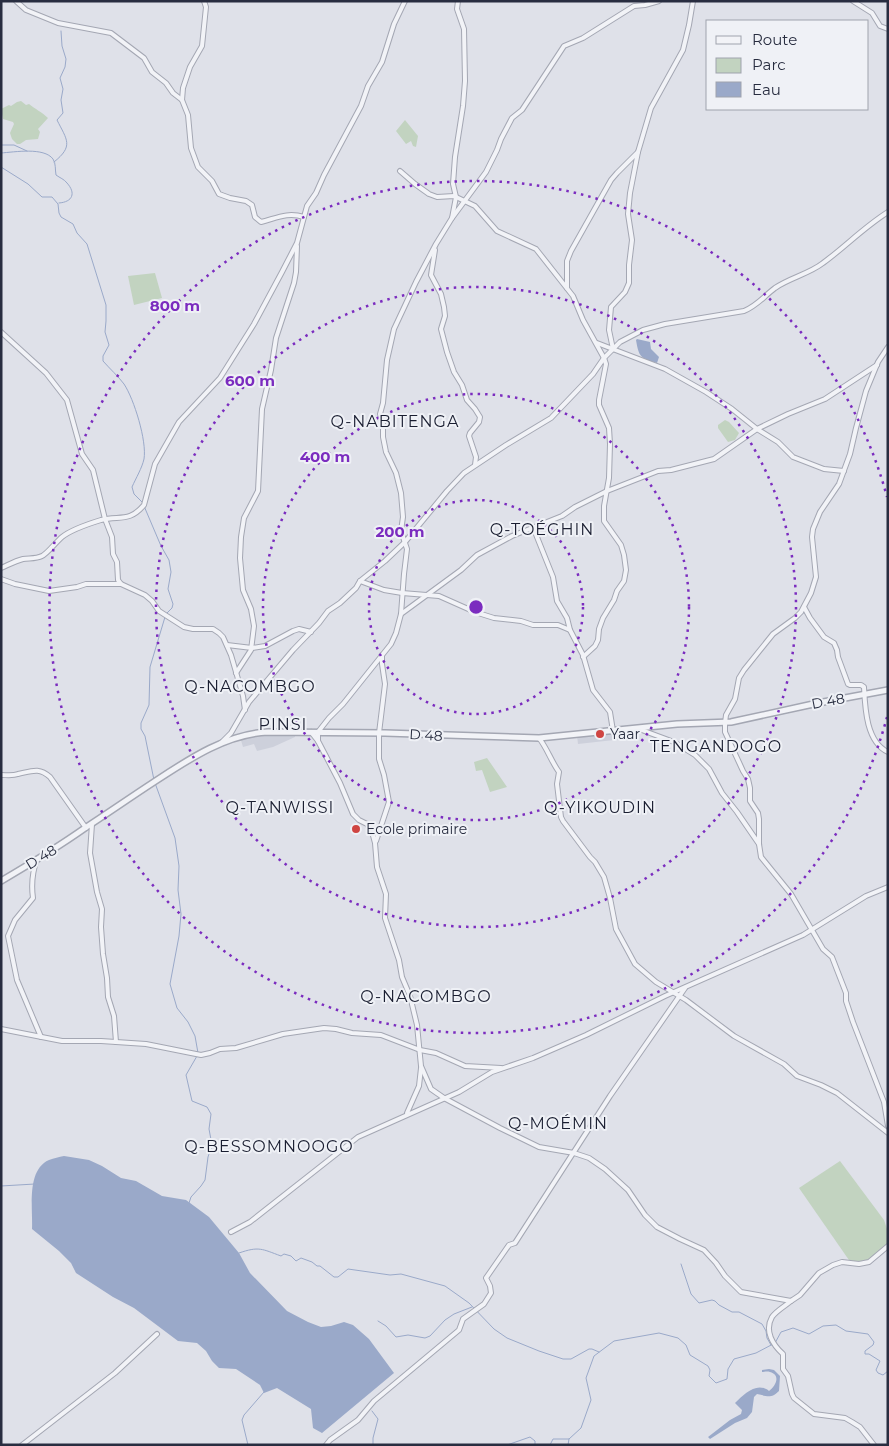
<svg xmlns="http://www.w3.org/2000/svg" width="889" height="1446" font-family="Montserrat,sans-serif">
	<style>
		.built { fill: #cdd0db }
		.green { fill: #c2d3c0 }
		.water { fill: #9aa9c9 }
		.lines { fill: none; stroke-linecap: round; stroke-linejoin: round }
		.stream { stroke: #9aa9c9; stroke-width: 1 }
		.minor-casing { stroke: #a4a7b3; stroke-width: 6 }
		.tertiary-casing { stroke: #a4a7b3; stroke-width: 8 }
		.minor { stroke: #f2f3f7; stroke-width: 4 }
		.tertiary { stroke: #f2f3f7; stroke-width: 5 }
		.ring { fill: none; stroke: #7b2cbf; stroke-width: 2.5; stroke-dasharray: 2.5 5 }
		.poi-dot { fill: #cf4542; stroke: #eff1f6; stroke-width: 2 }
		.labels { text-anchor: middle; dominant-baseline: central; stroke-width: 4; stroke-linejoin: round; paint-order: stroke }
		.street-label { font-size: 14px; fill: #282d40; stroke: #eff1f6 }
		.poi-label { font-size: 14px; fill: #282d40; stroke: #eff1f6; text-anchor: start }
		.quarter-label { font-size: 16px; letter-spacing: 1px; fill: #1a1e31; stroke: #eff1f6 }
		.centre { fill: #7b2cbf; stroke: #eff1f6; stroke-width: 2.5 }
		.ring-label { font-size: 15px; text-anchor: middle; font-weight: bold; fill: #7b2cbf; stroke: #eff1f6; stroke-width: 4; stroke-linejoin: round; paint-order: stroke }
	</style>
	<rect width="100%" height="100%" fill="#dfe1e9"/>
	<g class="built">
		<polygon points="622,730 623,739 578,744 577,735"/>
		<polygon points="295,732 295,737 273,747 257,751 254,744 243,747 240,737 250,734"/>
	</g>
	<g class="green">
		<path d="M21 101 26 105 29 104C35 109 42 112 48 118L38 129 40 132 38 139 26 140 20 144H17L12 139 10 133 14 124 13 122 3 119 1 109 9 105 11 106 17 102Z"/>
		<polygon points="405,120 418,136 416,147 413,146 411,141 406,144 396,131"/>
		<polygon points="155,273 162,298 134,305 128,276"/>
		<polygon points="725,420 729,422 739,433 735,440 728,442 718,428 718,425"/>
		<polygon points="487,758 507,787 490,792 482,770 476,771 474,762"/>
		<polygon points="840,1161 884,1220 888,1232 888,1246 869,1262 851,1263 799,1188"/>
	</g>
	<g class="water">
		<path d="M637 339 650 342 651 349 659 357 657 363C640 358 639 357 636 340Z"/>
		<path d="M64 1156 89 1160 102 1166 121 1178 136 1181 162 1196 186 1200 209 1217 239 1253 250 1273 287 1311 308 1322 321 1327 331 1326 344 1322 353 1325 369 1339 394 1373 322 1433 313 1428 311 1409 277 1388 264 1393 260 1385 236 1369 219 1368 212 1361 206 1351 197 1343 178 1341 134 1308 113 1297 76 1273 71 1263 59 1251 32 1229C33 1209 26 1170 49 1160 54 1158 59 1157 64 1156Z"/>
		<path d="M769 1369 774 1370 780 1376 779 1391C771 1399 767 1396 757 1394L754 1397 752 1412 747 1418 735 1423 710 1439 708 1437 730 1420 741 1414 742 1410 735 1403C744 1394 757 1381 769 1391 776 1386 781 1375 770 1372 767 1371 764 1372 762 1372V1370Z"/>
	</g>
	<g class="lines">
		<g class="stream">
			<polyline points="1,145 14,145 27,151"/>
			<path d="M1 153C15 152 44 147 53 159 56 163 55 170 56 175 60 178 64 179 67 183 76 193 73 202 59 203"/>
			<path d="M54 162C74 146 67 140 57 120L63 113 61 100 63 89 60 78 65 67 66 59 62 46 61 31"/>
			<path d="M1 167 28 184 42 197H52L58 204 59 213 61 217 73 224 77 233 87 244 106 305V321L105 332 109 345 103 356V361C110 369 118 376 124 384 134 399 147 441 144 459 142 468 136 478 132 487L134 494 143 503"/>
			<polyline points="144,506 161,546 169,560 171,572 168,589 173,604 172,608 166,614"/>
			<polyline points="154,780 145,736 141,729 141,723 149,705 150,667 165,617"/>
			<polyline points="155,783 175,838 179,866 178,890 181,914 179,936 170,984 177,1008 188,1022 195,1036 198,1053"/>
			<polyline points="1,1186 35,1184"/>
			<polyline points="189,1203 191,1197 201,1186 205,1180 208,1157 212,1145 209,1129 211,1114 207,1107 192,1101 186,1075 197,1056"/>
			<path d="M239 1253C259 1246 262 1249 281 1256L284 1254 291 1256 296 1261 301 1258 312 1262 317 1266H320L334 1277H338L348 1269 390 1275 401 1274 445 1286 469 1303 494 1329 507 1338 539 1351 563 1359H571L589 1349H592L599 1352"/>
			<polyline points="681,1264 691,1294 699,1303 712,1300 715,1301 719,1305 732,1312 739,1312 762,1324 766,1331 767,1338 771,1345"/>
			<polyline points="378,1321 386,1326 396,1337 408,1335 425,1338 430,1336 445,1320 454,1314 472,1307"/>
			<polyline points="372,1411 378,1419 373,1438 373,1445"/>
			<polyline points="248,1445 242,1420 244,1415 264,1392"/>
			<polyline points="507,1445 530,1437 535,1441 535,1445"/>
			<polyline points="550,1445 553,1439 569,1439 581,1428 591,1400 586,1378 594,1356 614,1341 659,1333 678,1338 686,1345 690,1355 708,1366 710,1370 709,1376 716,1383 727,1379 728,1369 734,1359 756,1353 775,1343 781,1332 793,1328 809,1334 823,1326 836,1325 846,1331 868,1334 874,1342 873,1345 865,1351 865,1354 869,1354 880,1361 876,1370 878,1373 883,1375 888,1371"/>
			<polyline points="568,1445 569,1439"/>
		</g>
		<defs>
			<g id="minor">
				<polyline points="16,1 26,10 58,23 111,33 144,58 152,72 166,83 173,93 182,100"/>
				<path d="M204 1 206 7 202 46 190 67 183 88 182 100 188 115 191 148 198 167 212 181 219 194 230 198 246 201 252 205 255 217 261 222C277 218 287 212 304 217"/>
				<polyline points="853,1 872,13 880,26 888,29"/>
				<polyline points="400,171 415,184 429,194 437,197 454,196 475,206 497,231 536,249 573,296 583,320 604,358 606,364 599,400 599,405 609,428 610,444 609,478 604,506 604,521 621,545 624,555 626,570 624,581 617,591 614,600 603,618 599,629 598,640 595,646 583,657"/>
				<polyline points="452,218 456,197 453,184 455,157 463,106 465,81 464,29 457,9 458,1"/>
				<polyline points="435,250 431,275 441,294 444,307 445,316 441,329 447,352 454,372 462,385 467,400 475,409 480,417 479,422 470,433 469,436 476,457 475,465"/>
				<polyline points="567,288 567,261 571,251 611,180 617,173 638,152 651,108 683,50 689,25 693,1"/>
				<polyline points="1,332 46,373 67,400 82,454 93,470 105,519 112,537 113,554 117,562 118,580 121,584 145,595 152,601 159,611 184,627 193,629 213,629 219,633 223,637 231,655 243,696 245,710"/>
				<polyline points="597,343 665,369 706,392 732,409 757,429 778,442 793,457 824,469 844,471"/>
				<polyline points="888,347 878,362 866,391 856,428 850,454 839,484 820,512 813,529 812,537 816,577 811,593 801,612 795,618 773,634 744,670 739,678 735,699 726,715 725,723 725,732 743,771 748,779 750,788 750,801 758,813 759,819 759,844 761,857 791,894 823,949 832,957 846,993 846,1001 853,1022 884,1102 888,1126"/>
				<polyline points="613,349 609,330 611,307 625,292 629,283 629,265 632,240 628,214 630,193 638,152"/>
				<polyline points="533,527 553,577 557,601 567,618 570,630 583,655 593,690 610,712 613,731"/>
				<path d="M1 568C8 565 15 561 23 559 29 558 36 559 42 556 47 554 56 542 62 537 72 529 88 524 101 520 119 515 129 523 144 505L155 464 179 422 220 378 254 324 282 272 297 243 307 206 316 193 324 175 361 106 368 86 382 62 394 24 405 1"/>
				<polyline points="1,579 15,584 49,591 77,587 86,584 121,584"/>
				<polyline points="360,581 384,590 402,593 439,596 475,612 494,618 521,621 533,625 558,625 570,630"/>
				<path d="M804 607 810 618 824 637 834 643 837 650 838 657 848 684 850 685H861L864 687C865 707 866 742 888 752"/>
				<polyline points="401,614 461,570 477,555 512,536 562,516 575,507 607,491 658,471 671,470 714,459 757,429 788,414 825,399 877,365"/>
				<polyline points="227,645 252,648 265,646 293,631 299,629 311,632"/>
				<polyline points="236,673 251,650 254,626 251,609 243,590 240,558 241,537 244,518 258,491 262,409 271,370 276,338 294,283 296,272 297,246"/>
				<polyline points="639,729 674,742 695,755 709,769 722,793 737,812 759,844"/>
				<polyline points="311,732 318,741 340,783 353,814 359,820 367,824 372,832 375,843 377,867 386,894 385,918 399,960 402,977 410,996 417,1025 421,1066 431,1089 444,1098 500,1128 539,1147 574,1153 589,1158 605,1169 628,1190 645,1215 657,1227 680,1239 704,1250 716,1263 725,1276 741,1292 791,1301 800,1295 819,1273 833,1265 842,1262 859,1264 869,1262 888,1246"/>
				<path d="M539 738C547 748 551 761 559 772L557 784 561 817 563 821 590 857 595 862 604 877 610 898 616 929 635 964 656 982 686 1000 734 1036 784 1064 797 1076 821 1085 837 1093 888 1133"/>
				<polyline points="318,741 318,732 329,718 343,704 391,644 396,633 401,614 404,574 407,549 401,531 403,517 401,493 396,473 386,452 383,437 383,424 380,414 383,403 387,360 394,329 416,282 436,244 452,218 486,172 497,150 501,139 512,118 522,110 564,46 583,38 634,6 645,5 659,1"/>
				<path d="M221 743 231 733 249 702 293 650 319 623 328 611 340 603 356 588 360 581 385 561 405 542 447 491 464 473 506 445 551 418 593 374 604 358 620 342 643 330 665 324 744 311C758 305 763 297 775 288 789 278 809 274 823 263 845 247 864 227 888 212"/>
				<path d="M1 775C7 775 13 776 18 774 32 771 39 767 50 777L86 828"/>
				<polyline points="92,824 90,853 97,892 102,909 101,927 103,954 107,978 108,997 114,1016 116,1042"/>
				<polyline points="376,841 389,802 384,775 379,759 379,733 385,684 382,664 382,655"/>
				<path d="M37 859C32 873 31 884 33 898L15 920 8 936 17 980 41 1037"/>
				<polyline points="1,1029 62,1041 101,1041 146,1044 201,1055 210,1053 220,1049 236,1048 283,1034 324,1028 336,1029 352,1033 381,1035 420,1050 436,1053 465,1066 501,1068"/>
				<polyline points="407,1113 419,1086 421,1068"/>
				<polyline points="231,1232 250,1222 358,1137 459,1092 492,1072 533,1058 586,1035 665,996 803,935 866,896 888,887"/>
				<path d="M791 1301C785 1306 776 1311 772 1317 764 1331 773 1345 783 1354V1369L788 1376 792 1394 794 1398 814 1414 845 1418 852 1422 860 1427 874 1445"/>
				<polyline points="22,1445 115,1373 157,1334"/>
				<polyline points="326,1445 330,1440 358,1420 374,1401 459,1330 463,1319 484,1304 491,1293 490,1286 486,1278 509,1245 515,1243 610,1096 685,988"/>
			</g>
			<path id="tertiary" d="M1 881C30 864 58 847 85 828 108 813 131 797 154 782 189 759 226 734 268 732L385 733 539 738 677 724 731 722 818 703 888 690"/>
		</defs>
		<use href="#minor" class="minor-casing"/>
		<use href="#tertiary" class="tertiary-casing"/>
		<use href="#minor" class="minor"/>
		<use href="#tertiary" class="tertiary"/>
	</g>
	<g class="ring">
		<circle cx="476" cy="607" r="107"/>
		<circle cx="476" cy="607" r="213"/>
		<circle cx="476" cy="607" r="320"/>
		<path d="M887 717A426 426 0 1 1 887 497"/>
	</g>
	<g class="poi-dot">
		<circle cx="600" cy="734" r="5"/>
		<circle cx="356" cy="829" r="5"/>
	</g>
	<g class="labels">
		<g class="street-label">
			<text transform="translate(828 701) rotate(-11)">D 48</text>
			<text transform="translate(426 735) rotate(3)">D 48</text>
			<text transform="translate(41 857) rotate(-31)">D 48</text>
		</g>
		<g class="poi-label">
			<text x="610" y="734">Yaar</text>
			<text x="366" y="829">Ecole primaire</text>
		</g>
		<g class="quarter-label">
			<text x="395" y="421">Q-NABITENGA</text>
			<text x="542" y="529">Q-TOÉGHIN</text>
			<text x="250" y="686">Q-NACOMBGO</text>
			<text x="283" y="724">PINSI</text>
			<text x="716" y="746">TENGANDOGO</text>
			<text x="280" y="807">Q-TANWISSI</text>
			<text x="600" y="807">Q-YIKOUDIN</text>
			<text x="426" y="996">Q-NACOMBGO</text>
			<text x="558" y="1123">Q-MOÉMIN</text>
			<text x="269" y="1146">Q-BESSOMNOOGO</text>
		</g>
	</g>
	<circle cx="476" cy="607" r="8" class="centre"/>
	<g class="ring-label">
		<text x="175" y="311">800 m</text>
		<text x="250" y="386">600 m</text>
		<text x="325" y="462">400 m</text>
		<text x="400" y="537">200 m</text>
	</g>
	<rect width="889" height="1446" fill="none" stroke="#282d40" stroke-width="5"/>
	<rect x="706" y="20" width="162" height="90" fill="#eff1f6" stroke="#9fa3ad"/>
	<rect x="716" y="36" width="25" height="8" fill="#f2f3f7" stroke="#9fa3ad"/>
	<text x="752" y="45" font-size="15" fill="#282d40">Route</text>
	<rect x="716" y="58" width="25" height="15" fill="#c2d3c0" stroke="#9fa3ad"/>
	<text x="752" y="70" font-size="15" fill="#282d40">Parc</text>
	<rect x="716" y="82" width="25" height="15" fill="#9aa9c9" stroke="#9fa3ad"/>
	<text x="752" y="95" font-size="15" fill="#282d40">Eau</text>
</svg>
